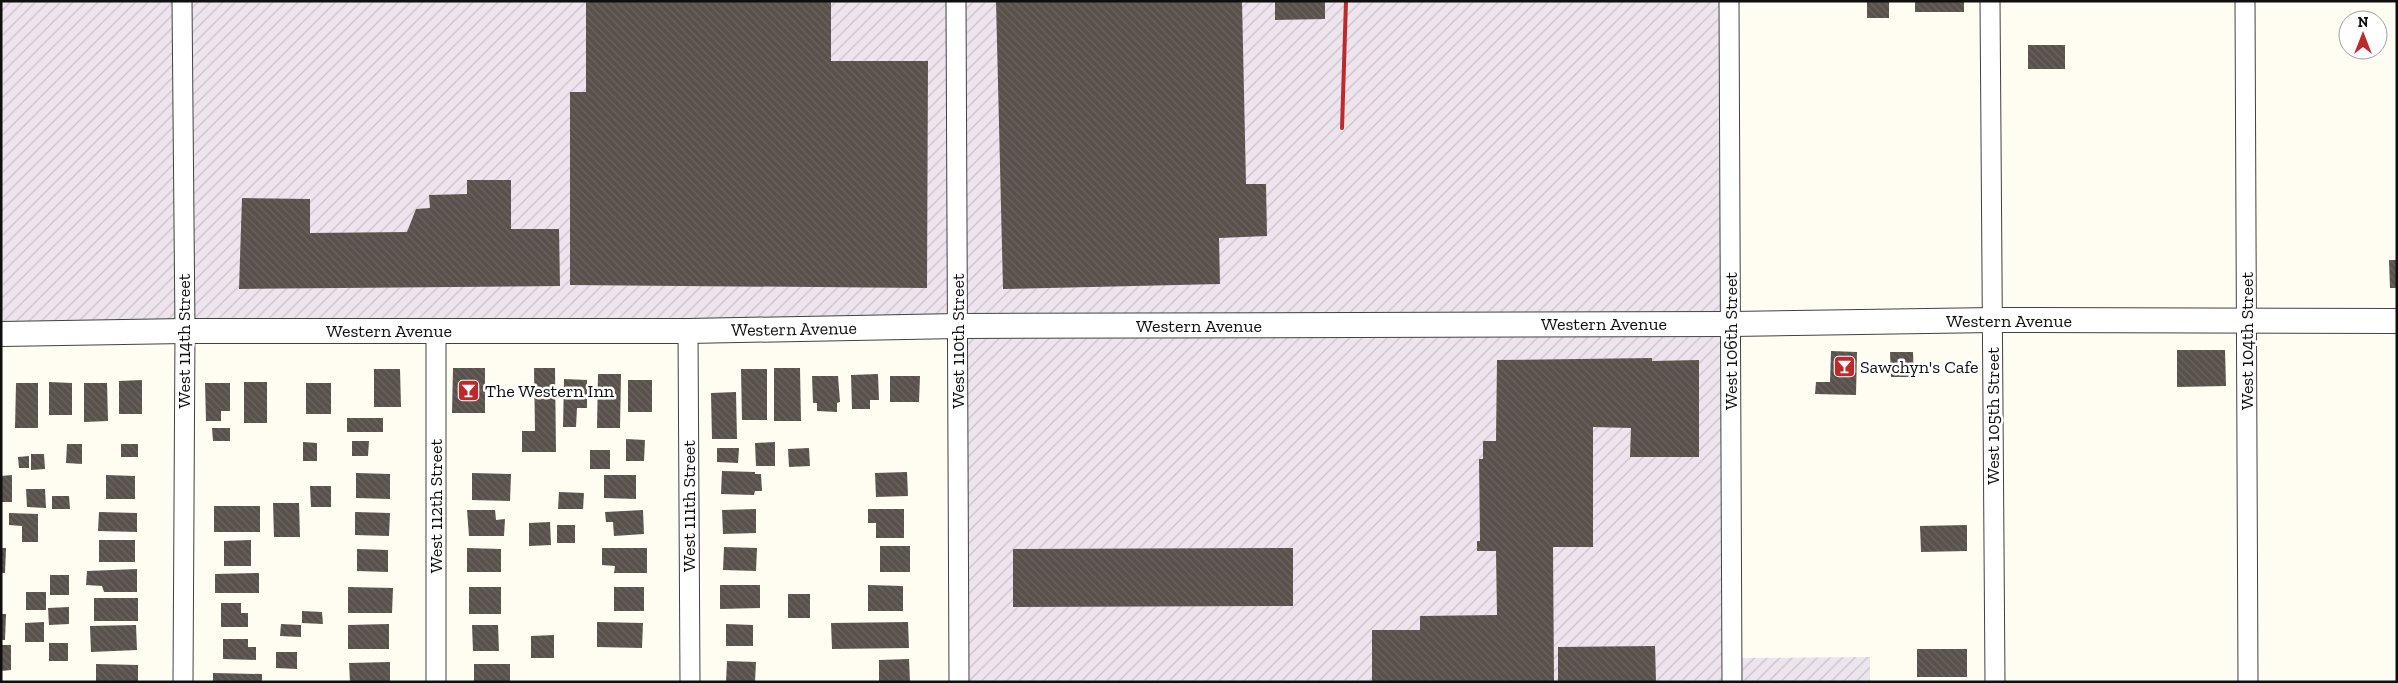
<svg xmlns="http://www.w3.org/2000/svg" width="2398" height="683" font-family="'Zilla Slab',serif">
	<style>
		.industrial { fill: url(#industrial-furrows) }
		.building { fill: url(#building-back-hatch) }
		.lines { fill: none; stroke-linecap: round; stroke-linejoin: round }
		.minor-casing { stroke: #424242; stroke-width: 21 }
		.tertiary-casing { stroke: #424242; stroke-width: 26 }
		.minor { stroke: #fff; stroke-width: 19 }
		.tertiary { stroke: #fff; stroke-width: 24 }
		.rail { stroke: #bd2a2d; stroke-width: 4 }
		.labels { text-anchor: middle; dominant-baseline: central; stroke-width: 5; stroke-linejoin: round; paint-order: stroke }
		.street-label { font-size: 18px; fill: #0f0f0f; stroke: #fff }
		.poi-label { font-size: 18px; fill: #0f0f0f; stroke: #fff; text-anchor: start }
	</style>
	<defs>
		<pattern id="industrial-furrows" width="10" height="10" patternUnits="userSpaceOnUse" patternTransform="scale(1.25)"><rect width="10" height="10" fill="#ede4ee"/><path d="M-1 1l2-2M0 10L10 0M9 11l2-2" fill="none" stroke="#cac2cb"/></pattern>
		<pattern id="building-back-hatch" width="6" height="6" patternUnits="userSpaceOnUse" patternTransform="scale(1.25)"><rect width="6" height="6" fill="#58514c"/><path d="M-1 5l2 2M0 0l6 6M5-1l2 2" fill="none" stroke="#6b6561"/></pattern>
	</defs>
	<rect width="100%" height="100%" fill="#fffdf2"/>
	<polygon class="industrial" points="1,1 1729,1 1733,658 1870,657 1870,682 959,682 958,327 1,334"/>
	<g class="building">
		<polygon points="586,1 831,1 831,61 928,61 927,288 570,285 570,92 586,92"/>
		<polygon points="996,1 1242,1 1246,184 1266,184 1267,236 1219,238 1220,284 1003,289"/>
		<polygon points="1275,1 1325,1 1325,19 1275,20"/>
		<rect x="1867" y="1" width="22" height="17"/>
		<rect x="1915" y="1" width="49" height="11"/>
		<rect x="2028" y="45" width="37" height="24"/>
		<polygon points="467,180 511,180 511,229 559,229 560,286 239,289 242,198 310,199 310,233 407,232 416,209 430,208 429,195 467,194"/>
		<polygon points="2389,260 2397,260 2397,288 2390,288"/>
		<polygon points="2177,350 2225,350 2226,386 2177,387"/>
		<polygon points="1831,351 1857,352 1856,395 1815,394 1816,382 1830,382"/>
		<polygon points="1890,352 1913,352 1914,377 1891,377"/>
		<polygon points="1652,358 1652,361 1699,360 1699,457 1630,457 1631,428 1593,427 1593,547 1553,547 1554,682 1372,682 1372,630 1420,630 1420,616 1497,615 1496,551 1477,551 1477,541 1480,541 1479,459 1483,459 1483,441 1496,441 1497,360"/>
		<polygon points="453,368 485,368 485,413 452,413"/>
		<polygon points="534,368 555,368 556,452 522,452 522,431 535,431"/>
		<polygon points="774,368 800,368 801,421 774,421"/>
		<polygon points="374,369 400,369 401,407 374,407"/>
		<polygon points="741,369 767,369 767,420 742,420"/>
		<polygon points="598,374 621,374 620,428 597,428"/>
		<polygon points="878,374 879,400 870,400 870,409 852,409 851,375"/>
		<polygon points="812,376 838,376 840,402 837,403 837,412 817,411 817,403 813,403"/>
		<polygon points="890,376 920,376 919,402 890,402"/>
		<polygon points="564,379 587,380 587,408 577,408 576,427 563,427"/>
		<polygon points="142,380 142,414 119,414 119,381"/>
		<rect x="628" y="380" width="24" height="32"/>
		<polygon points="49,382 72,383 72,415 49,415"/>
		<rect x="244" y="382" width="23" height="41"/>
		<polygon points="16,383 38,383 38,428 15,428"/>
		<polygon points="84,383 107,383 108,421 84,422"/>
		<polygon points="205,383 230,383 230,411 221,411 221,421 206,421"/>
		<rect x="306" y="383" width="25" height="31"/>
		<polygon points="736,392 737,439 712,439 711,393"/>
		<rect x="347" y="418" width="36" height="14"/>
		<polygon points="212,428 230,428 230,441 213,441"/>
		<polygon points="626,439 645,440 644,461 626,461"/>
		<polygon points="352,441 369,441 368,456 352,456"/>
		<polygon points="303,442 317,443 317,461 303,461"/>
		<polygon points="775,442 775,466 756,466 755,443"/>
		<polygon points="67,444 82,444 82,464 66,463"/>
		<rect x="121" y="444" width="17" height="13"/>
		<polygon points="717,448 739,448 738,463 717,462"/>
		<polygon points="809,448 810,466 789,467 788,449"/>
		<rect x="590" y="450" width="20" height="19"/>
		<polygon points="31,454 44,454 45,469 31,470"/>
		<polygon points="29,456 29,468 19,468 18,457"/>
		<polygon points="722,471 755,472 755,474 761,474 762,491 755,491 754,495 721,494"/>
		<polygon points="907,472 908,496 876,497 875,473"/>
		<polygon points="356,473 390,474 390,499 356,498"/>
		<polygon points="472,473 511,474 510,501 472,500"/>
		<polygon points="12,475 12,502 1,502 1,476"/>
		<polygon points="106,475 135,476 135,499 106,499"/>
		<polygon points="604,475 636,475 636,499 604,498"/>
		<polygon points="310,486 331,486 331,507 311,507"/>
		<polygon points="26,489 45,489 46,508 27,507"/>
		<polygon points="559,492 584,493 583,509 558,509"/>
		<polygon points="52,496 69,496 70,509 52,509"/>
		<polygon points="273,503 299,503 300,537 274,537"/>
		<rect x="214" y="506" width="46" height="26"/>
		<polygon points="756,509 756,533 723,534 722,510"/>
		<polygon points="868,509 904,509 904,538 876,538 876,523 868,523"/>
		<polygon points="467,510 495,510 496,520 505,519 504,536 469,536"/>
		<polygon points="643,510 644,534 614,536 613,522 606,522 605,512"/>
		<polygon points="99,512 137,513 137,532 98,531"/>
		<polygon points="355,512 390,513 389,536 355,535"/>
		<polygon points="9,513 38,514 38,542 22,542 22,526 9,525"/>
		<polygon points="550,522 551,545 529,546 529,523"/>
		<rect x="557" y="525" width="18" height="18"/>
		<polygon points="1967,525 1967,551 1921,552 1920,526"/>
		<rect x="99" y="540" width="36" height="22"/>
		<polygon points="251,540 251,566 224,566 224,541"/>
		<rect x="880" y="546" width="30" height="26"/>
		<polygon points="724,547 757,548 756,571 723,570"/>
		<polygon points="1,548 6,548 5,573 1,573"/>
		<polygon points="467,548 501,549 501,572 467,572"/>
		<polygon points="602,548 647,548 647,573 614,573 615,566 602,565"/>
		<polygon points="1293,548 1293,606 1013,607 1013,549"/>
		<polygon points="357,549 388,550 388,572 357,571"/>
		<polygon points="137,569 137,592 104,592 102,586 86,585 87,571"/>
		<polygon points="259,573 259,593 215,593 215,574"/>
		<rect x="50" y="575" width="19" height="20"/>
		<polygon points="720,585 760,585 760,608 720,609"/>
		<polygon points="868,585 903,586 903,611 868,611"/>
		<polygon points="348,587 393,588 392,613 348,613"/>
		<rect x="469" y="587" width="32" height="27"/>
		<rect x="614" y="587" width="30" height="24"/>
		<rect x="26" y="592" width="20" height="18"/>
		<rect x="788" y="594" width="22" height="24"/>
		<rect x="94" y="598" width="44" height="23"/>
		<polygon points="221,603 241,603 241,613 248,613 248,627 221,627"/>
		<polygon points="69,607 69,624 49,625 48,608"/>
		<polygon points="302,611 322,612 323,624 302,623"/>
		<polygon points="1,614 6,614 5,640 1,640"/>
		<polygon points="44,622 44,642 25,642 25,623"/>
		<polygon points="597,622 643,623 642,648 597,647"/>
		<polygon points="908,622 909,648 832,649 831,623"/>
		<polygon points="281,624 301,625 301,637 280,636"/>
		<polygon points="389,624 389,649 348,649 348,625"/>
		<polygon points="726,624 753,625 753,646 726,646"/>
		<polygon points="136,625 137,650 91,652 90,626"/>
		<polygon points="472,625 498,625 499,651 473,651"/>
		<polygon points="554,635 554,658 531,658 531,636"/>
		<polygon points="223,639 248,639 248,647 256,647 256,660 223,659"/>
		<rect x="49" y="643" width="19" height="18"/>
		<polygon points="1,645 11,645 11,670 1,671"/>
		<polygon points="1655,646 1656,682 1558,682 1558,647"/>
		<rect x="1917" y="649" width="50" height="28"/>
		<polygon points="276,652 297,652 297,669 276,668"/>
		<polygon points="909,659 910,682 879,682 879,660"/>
		<polygon points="727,661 756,662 755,682 726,682"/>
		<polygon points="390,662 390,682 350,682 349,663"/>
		<polygon points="96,664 138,665 138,682 96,682"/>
		<rect x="474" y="664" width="36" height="18"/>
		<polygon points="213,673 262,674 262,682 213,682"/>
	</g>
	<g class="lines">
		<defs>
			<g id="minor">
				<polyline points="182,1 185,331 183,682"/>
				<polyline points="956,1 959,682"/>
				<polyline points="1729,1 1732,682"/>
				<polyline points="1990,1 1995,682"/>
				<polyline points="2245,1 2248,682"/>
				<polyline points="436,331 436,682"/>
				<polyline points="688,331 690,682"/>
			</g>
			<polyline id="tertiary" points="1,334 185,331 688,331 958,326 1732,324 1993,320 2397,321"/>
		</defs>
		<use href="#minor" class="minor-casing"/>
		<use href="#tertiary" class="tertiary-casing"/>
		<use href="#minor" class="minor"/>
		<use href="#tertiary" class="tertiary"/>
		<polyline class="rail" points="1342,128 1346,1"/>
	</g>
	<defs>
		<symbol id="bar-square" viewBox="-11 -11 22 22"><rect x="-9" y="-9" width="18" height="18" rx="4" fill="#bd2a2d" stroke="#fff"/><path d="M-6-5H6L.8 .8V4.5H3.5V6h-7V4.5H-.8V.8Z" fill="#fff"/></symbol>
	</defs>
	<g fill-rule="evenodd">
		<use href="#bar-square" x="1832" y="354" width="25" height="25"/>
		<use href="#bar-square" x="456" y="378" width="25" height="25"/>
	</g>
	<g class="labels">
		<g class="street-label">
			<text x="2009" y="321">Western Avenue</text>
			<text x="1604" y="324">Western Avenue</text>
			<text x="1199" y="326">Western Avenue</text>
			<text transform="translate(794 329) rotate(-1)">Western Avenue</text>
			<text x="389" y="331">Western Avenue</text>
			<text transform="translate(184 341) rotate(-90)">West 114th Street</text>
			<text transform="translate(958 341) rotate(-90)">West 110th Street</text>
			<text transform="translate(1731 341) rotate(-90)">West 106th Street</text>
			<text transform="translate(2247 341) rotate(-90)">West 104th Street</text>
			<text transform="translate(1993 416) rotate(-90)">West 105th Street</text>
			<text transform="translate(436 506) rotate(-90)">West 112th Street</text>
			<text transform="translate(689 506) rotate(-90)">West 111th Street</text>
		</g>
		<g class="poi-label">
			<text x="1860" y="367">Sawchyn's Cafe</text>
			<text x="485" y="391">The Western Inn</text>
		</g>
	</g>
	<rect width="2398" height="683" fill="none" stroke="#0f0f0f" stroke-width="5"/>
	<g transform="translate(2363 35)"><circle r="24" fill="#ffffff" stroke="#9f9f9f"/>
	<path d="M0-4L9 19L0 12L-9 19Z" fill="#bd2a2d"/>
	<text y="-8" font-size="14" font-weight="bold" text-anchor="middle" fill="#0f0f0f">N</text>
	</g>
</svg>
